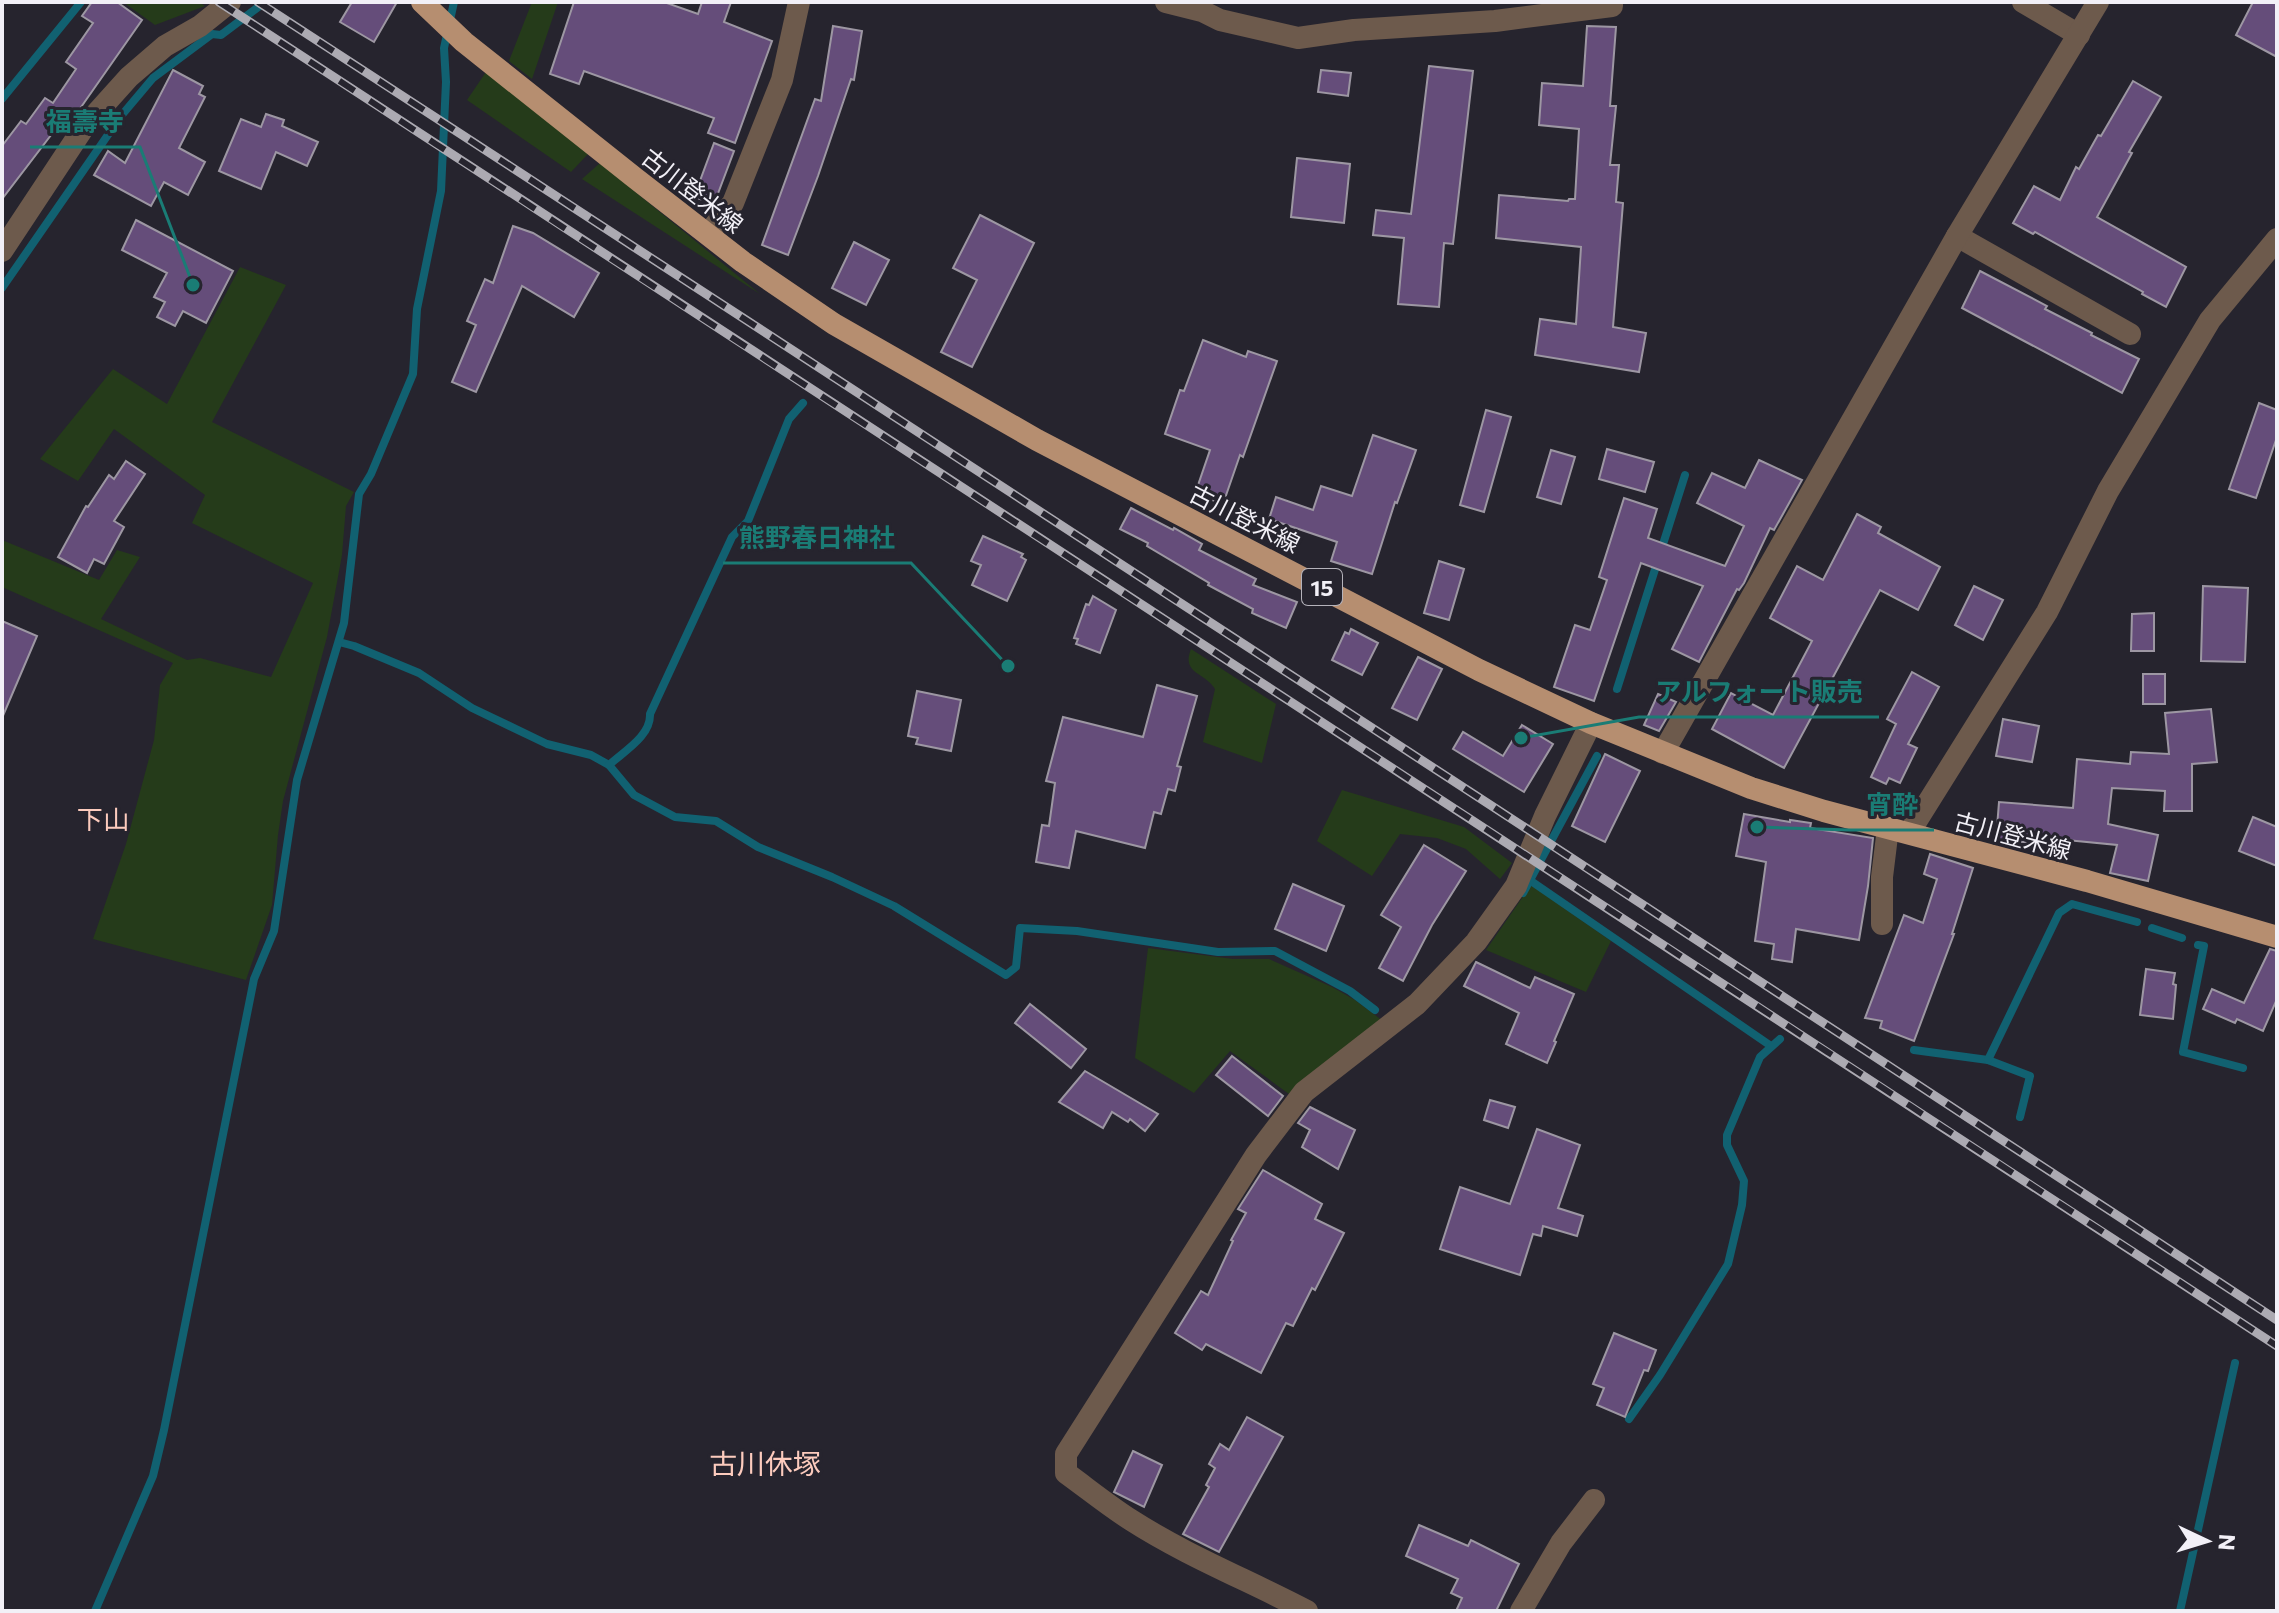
<svg xmlns="http://www.w3.org/2000/svg" width="2279" height="1613" font-family="Commissioner,'Noto Sans JP',sans-serif">
	<style>
		.green { fill: #253b1a }
		.lines { fill: none; stroke-linecap: round; stroke-linejoin: round }
		.stream { stroke: #116171; stroke-width: 8 }
		.building { fill: #654d7a; stroke: #9d97a3; stroke-width: 2 }
		.minor { stroke: #6d5a4c; stroke-width: 22 }
		.primary { stroke: #b68e70; stroke-width: 22 }
		.rail-casing { stroke: #acaab2; stroke-width: 9 }
		.rail { stroke: #26242e; stroke-width: 6; stroke-dasharray: 18; stroke-linecap: butt }
		.labels { text-anchor: middle; dominant-baseline: central; stroke-width: 6; stroke-linejoin: round; paint-order: stroke }
		.shield { fill: #26242e; stroke: #b5b3bb; stroke-width: 2 }
		.shield-label { font-size: 22px; font-weight: bold; fill: #f2f0f7 }
		.street-label { font-size: 24px; fill: #f2f0f7; stroke: #26242e }
		.neighbourhood-label { font-size: 26px; fill: #fccbbd; stroke: #26242e }
		.quarter-label { font-size: 28px; fill: #fccbbd; stroke: #26242e }
		.leader { fill: none; stroke: #1a7c75; stroke-width: 3 }
		.callout-dot { fill: #1a7c75; stroke: #26242e; stroke-width: 3 }
		.callout-label { font-size: 26px; text-anchor: middle; font-weight: bold; fill: #1a7c75; stroke: #26242e; stroke-width: 6; stroke-linejoin: round; paint-order: stroke }
	</style>
	<rect width="100%" height="100%" fill="#26242e"/>
	<g class="green">
		<polygon points="123,2 199,2 205,6 155,25"/>
		<polygon points="532,2 558,2 532,79 509,61"/>
		<polygon points="486,72 588,154 571,172 467,100"/>
		<polygon points="600,163 760,294 582,179"/>
		<polygon points="240,267 286,285 212,422 354,492 346,506 342,555 327,637 283,801 278,835 272,905 246,980 93,939 126,844 154,740 160,685 173,663 2,587 2,540 99,580 117,550 140,557 101,619 187,660 200,658 271,677 313,583 192,523 205,495 114,429 78,481 40,459 113,369 167,404"/>
		<path d="M1191 649 1276 704 1262 763 1203 742 1215 689C1205 672 1181 674 1191 649Z"/>
		<polygon points="1342,790 1464,827 1512,863 1500,879 1466,849 1437,838 1400,834 1372,876 1317,841"/>
		<polygon points="1531,885 1611,941 1586,992 1486,950"/>
		<polygon points="1148,948 1233,959 1269,959 1332,987 1355,1000 1383,1021 1289,1094 1230,1051 1194,1093 1135,1058"/>
	</g>
	<g class="lines">
		<g class="stream">
			<polyline points="2,99 81,2"/>
			<polyline points="2,288 121,116 153,78 212,34 221,35 265,2"/>
			<polyline points="339,642 354,646 419,673 472,708 547,744 591,755 609,765 634,795 675,817 716,821 758,847 832,877 894,906 1006,975 1016,967 1020,928 1077,931 1218,952 1275,951 1350,991 1375,1010"/>
			<polyline points="1617,689 1685,475"/>
			<path d="M609 765C624 751 651 736 650 714L732 537 748 521 789 419 803 403"/>
			<polyline points="1531,881 1771,1046"/>
			<polyline points="1523,893 1597,756"/>
			<polyline points="2152,928 2182,938"/>
			<polyline points="2198,945 2204,946 2183,1052 2243,1068"/>
			<polyline points="1914,1050 1988,1060 2030,1076 2020,1117"/>
			<polyline points="1988,1060 2059,913 2072,904 2137,922"/>
			<polyline points="1629,1419 1660,1375 1728,1264 1742,1205 1744,1181 1727,1145 1727,1135 1760,1057 1780,1039"/>
			<polyline points="95,1611 153,1476 164,1430 254,979 274,931 297,780 344,623 359,494 371,474 413,374 417,309 441,191 446,82 444,48 454,2"/>
			<polyline points="2180,1611 2235,1363"/>
		</g>
	</g>
	<g class="building">
		<polygon points="92,2 117,2 142,20 65,130 58,126 2,199 2,146 21,121 26,124 45,98 53,103 76,69 66,62 93,23 82,16"/>
		<polygon points="352,2 397,2 374,42 340,22"/>
		<polygon points="574,2 664,2 698,14 702,2 731,2 724,22 772,41 735,143 708,133 714,118 584,71 579,84 550,74"/>
		<polygon points="2253,2 2277,2 2277,57 2236,35"/>
		<polygon points="833,26 862,31 854,80 851,79 818,176 788,255 762,245 815,99 821,101"/>
		<polygon points="1587,26 1616,27 1610,106 1616,106 1610,165 1619,165 1616,202 1623,203 1613,327 1646,333 1639,372 1535,355 1540,319 1576,324 1581,247 1496,238 1499,195 1568,201 1569,199 1575,199 1579,129 1539,125 1542,83 1583,86"/>
		<polygon points="1429,66 1473,71 1453,244 1444,243 1439,307 1398,304 1404,238 1373,235 1376,210 1411,214"/>
		<polygon points="173,70 203,86 199,94 205,97 179,148 205,162 188,195 164,182 151,206 94,175 108,151 125,163"/>
		<polygon points="1321,70 1351,73 1348,96 1318,92"/>
		<polygon points="2133,81 2161,97 2129,152 2132,153 2097,217 2186,267 2166,307 2142,294 2143,292 2035,232 2033,234 2013,223 2034,186 2060,200 2076,167 2079,169 2098,135 2101,136"/>
		<polygon points="266,114 284,120 282,126 318,142 307,166 276,152 261,189 219,171 241,119 261,127"/>
		<polygon points="714,143 734,151 714,204 694,197"/>
		<polygon points="1297,158 1350,164 1344,223 1291,217"/>
		<polygon points="980,215 1034,243 972,367 941,352 977,280 953,268"/>
		<polygon points="136,220 233,271 206,323 183,311 175,326 157,317 165,302 154,297 167,273 122,250"/>
		<polygon points="513,226 533,233 599,273 574,317 522,286 476,392 452,382 476,325 467,321 485,279 493,283"/>
		<polygon points="854,242 889,260 866,305 832,288"/>
		<polygon points="1980,271 2047,306 2045,309 2092,333 2091,335 2139,359 2122,393 1962,308"/>
		<polygon points="1203,340 1246,357 1248,351 1277,361 1243,457 1240,455 1223,504 1195,494 1210,450 1165,434 1180,390 1184,391"/>
		<polygon points="2259,403 2277,410 2277,437 2256,498 2229,489"/>
		<polygon points="1486,410 1511,417 1484,512 1460,505"/>
		<polygon points="1373,435 1416,450 1397,503 1395,502 1372,574 1331,561 1337,542 1269,519 1276,497 1313,510 1321,486 1352,496"/>
		<polygon points="1607,449 1654,462 1645,492 1599,479"/>
		<polygon points="1551,450 1575,457 1561,504 1537,497"/>
		<polygon points="1759,460 1802,480 1774,530 1770,528 1744,583 1739,590 1737,589 1699,662 1672,649 1703,586 1641,563 1594,701 1554,687 1575,625 1590,630 1607,580 1599,577 1624,498 1657,509 1648,538 1725,566 1744,526 1697,503 1712,473 1745,488"/>
		<polygon points="126,461 145,474 114,521 124,527 104,564 94,559 87,573 58,557 86,506 88,507 109,475 114,479"/>
		<polygon points="1131,508 1173,530 1174,528 1202,544 1199,550 1256,579 1253,585 1297,602 1286,628 1252,613 1253,609 1208,585 1209,583 1147,546 1148,543 1120,529"/>
		<polygon points="1857,514 1881,527 1878,533 1940,567 1918,610 1880,590 1784,768 1712,729 1731,693 1773,715 1812,641 1770,618 1797,566 1823,580"/>
		<polygon points="983,536 1023,554 1021,557 1026,560 1007,601 972,585 981,565 971,561"/>
		<polygon points="1439,561 1464,569 1449,620 1424,613"/>
		<polygon points="1974,586 2003,600 1983,640 1955,625"/>
		<polygon points="2203,586 2248,588 2245,662 2201,661"/>
		<polygon points="1093,596 1116,610 1100,653 1076,644 1078,639 1074,638 1086,604 1089,605"/>
		<polygon points="2154,613 2154,651 2131,651 2132,614"/>
		<polygon points="2,621 37,636 2,718"/>
		<polygon points="1351,629 1378,643 1362,675 1332,660 1345,632 1349,634"/>
		<polygon points="1418,657 1442,669 1417,720 1392,708"/>
		<polygon points="1912,672 1939,687 1908,744 1917,748 1900,783 1889,778 1886,784 1871,777 1896,724 1887,719"/>
		<rect x="2143" y="674" width="22" height="30"/>
		<polygon points="1157,685 1197,696 1177,766 1181,767 1175,791 1168,789 1161,814 1154,812 1145,848 1076,831 1069,868 1036,862 1042,825 1049,826 1055,783 1046,781 1063,717 1143,737"/>
		<polygon points="917,691 961,700 951,751 916,744 918,738 908,736"/>
		<polygon points="1658,694 1676,702 1659,731 1644,725"/>
		<polygon points="2211,709 2217,762 2192,764 2192,811 2164,811 2165,791 2112,788 2108,824 2158,835 2148,881 2110,873 2117,845 2036,837 2036,843 1996,840 1999,802 2073,808 2077,759 2130,764 2131,752 2169,754 2165,713"/>
		<polygon points="2003,719 2039,726 2032,762 1996,756"/>
		<polygon points="1522,725 1553,744 1524,792 1453,749 1463,732 1503,756"/>
		<polygon points="1605,754 1640,771 1605,842 1572,826"/>
		<polygon points="1744,814 1790,822 1790,820 1811,823 1810,828 1873,838 1868,886 1859,940 1796,929 1792,962 1772,959 1774,944 1755,941 1766,862 1736,856"/>
		<polygon points="2253,817 2277,827 2277,866 2239,851"/>
		<polygon points="1424,845 1466,871 1432,925 1403,981 1379,968 1401,927 1381,915"/>
		<polygon points="1930,854 1973,868 1952,934 1954,934 1914,1041 1880,1028 1882,1021 1865,1018 1904,915 1923,923 1937,879 1924,874"/>
		<polygon points="1293,884 1344,906 1326,951 1275,929"/>
		<polygon points="2270,949 2277,951 2277,999 2263,1031 2237,1019 2235,1023 2203,1009 2212,989 2244,1003"/>
		<polygon points="1476,962 1530,988 1535,977 1574,994 1554,1041 1556,1042 1547,1063 1506,1044 1519,1013 1464,986"/>
		<polygon points="2146,969 2175,973 2173,984 2176,985 2173,1019 2140,1015"/>
		<polygon points="1030,1004 1086,1049 1071,1068 1015,1023"/>
		<polygon points="1232,1056 1283,1096 1268,1116 1216,1075"/>
		<polygon points="1085,1071 1158,1114 1145,1131 1130,1119 1128,1122 1112,1112 1103,1128 1059,1102"/>
		<polygon points="1490,1100 1515,1107 1508,1128 1484,1120"/>
		<polygon points="1310,1107 1355,1130 1338,1169 1302,1147 1310,1130 1298,1123"/>
		<polygon points="1537,1129 1580,1145 1558,1208 1583,1216 1577,1236 1543,1226 1541,1236 1533,1234 1520,1275 1440,1249 1460,1187 1510,1204"/>
		<polygon points="1263,1170 1322,1204 1315,1219 1344,1233 1315,1290 1312,1288 1293,1326 1286,1323 1261,1373 1206,1344 1202,1350 1175,1333 1201,1291 1208,1295 1233,1241 1231,1240 1246,1213 1238,1209"/>
		<polygon points="1614,1333 1656,1350 1648,1371 1644,1370 1625,1417 1597,1405 1604,1388 1593,1384"/>
		<polygon points="1247,1417 1283,1437 1219,1552 1183,1534 1209,1487 1206,1485 1215,1468 1209,1464 1220,1444 1229,1450"/>
		<polygon points="1133,1451 1162,1465 1144,1507 1114,1492"/>
		<polygon points="1419,1525 1468,1546 1471,1540 1519,1564 1496,1611 1456,1611 1462,1598 1451,1593 1458,1579 1406,1556"/>
	</g>
	<g class="lines">
		<g class="minor">
			<polyline points="1166,2 1202,11 1220,20 1298,38 1354,30 1495,21 1612,6 1612,2"/>
			<polyline points="2023,2 2079,35"/>
			<polyline points="708,234 733,203 782,80 799,2"/>
			<polyline points="1957,236 2130,334"/>
			<polyline points="2,251 84,127 129,77 165,46 200,26 230,2"/>
			<polyline points="1663,753 1957,236 2098,2"/>
			<polyline points="1909,833 2047,612 2108,491 2210,320 2277,239"/>
			<polyline points="1882,924 1882,877 1888,828"/>
			<path d="M1307 1611C1248 1580 1187 1556 1131 1520 1109 1506 1088 1489 1066 1473V1454L1256 1155 1304 1092 1417 1004 1476 942 1516 886 1545 816 1591 723"/>
			<polyline points="1521,1611 1561,1543 1594,1500"/>
		</g>
		<polyline class="primary" points="422,2 464,42 635,178 743,262 834,324 1037,440 1479,670 1591,723 1751,788 1824,811 2087,881 2277,937"/>
		<defs>
			<g id="rail">
				<path d="M219 2C904 451 1592 897 2277 1346"/>
				<polyline points="258,2 1521,825 2277,1320"/>
			</g>
		</defs>
		<use href="#rail" class="rail-casing"/>
		<use href="#rail" class="rail"/>
	</g>
	<g class="labels">
		<rect class="shield" x="1302" y="569" width="40" height="36" rx="6"/>
		<g class="shield-label">
			<text x="1322" y="587">15</text>
		</g>
		<g class="street-label">
			<text transform="translate(693 190) rotate(38)">古川登米線</text>
			<text transform="translate(1245 518) rotate(27)">古川登米線</text>
			<text transform="translate(2013 835) rotate(15)">古川登米線</text>
		</g>
		<g class="neighbourhood-label">
			<text x="103" y="818">下山</text>
		</g>
		<g class="quarter-label">
			<text x="765" y="1463">古川休塚</text>
		</g>
	</g>
	<path class="leader" d="M193 285L140 147H30M1008 666L911 563H723M1521 738L1639 717H1879M1757 827L1850 830H1934"/>
	<g class="callout-dot">
		<circle cx="193" cy="285" r="8"/>
		<circle cx="1008" cy="666" r="8"/>
		<circle cx="1521" cy="738" r="8"/>
		<circle cx="1757" cy="827" r="8"/>
	</g>
	<g class="callout-label">
		<text x="85" y="131">福壽寺</text>
		<text x="817" y="547">熊野春日神社</text>
		<text x="1759" y="701">アルフォート販売</text>
		<text x="1892" y="814">宵酔</text>
	</g>
	<rect width="2279" height="1613" fill="none" stroke="#f2f0f7" stroke-width="8"/>
	<g transform="translate(2207 1541) rotate(94)" stroke="#26242e" stroke-width="6" paint-order="stroke">
	<path d="M0-6L14 30L0 20L-14 30Z" fill="#f2f0f7"/>
	<text y="-12" font-size="22" font-weight="bold" text-anchor="middle" fill="#f2f0f7">N</text>
	</g>
</svg>
